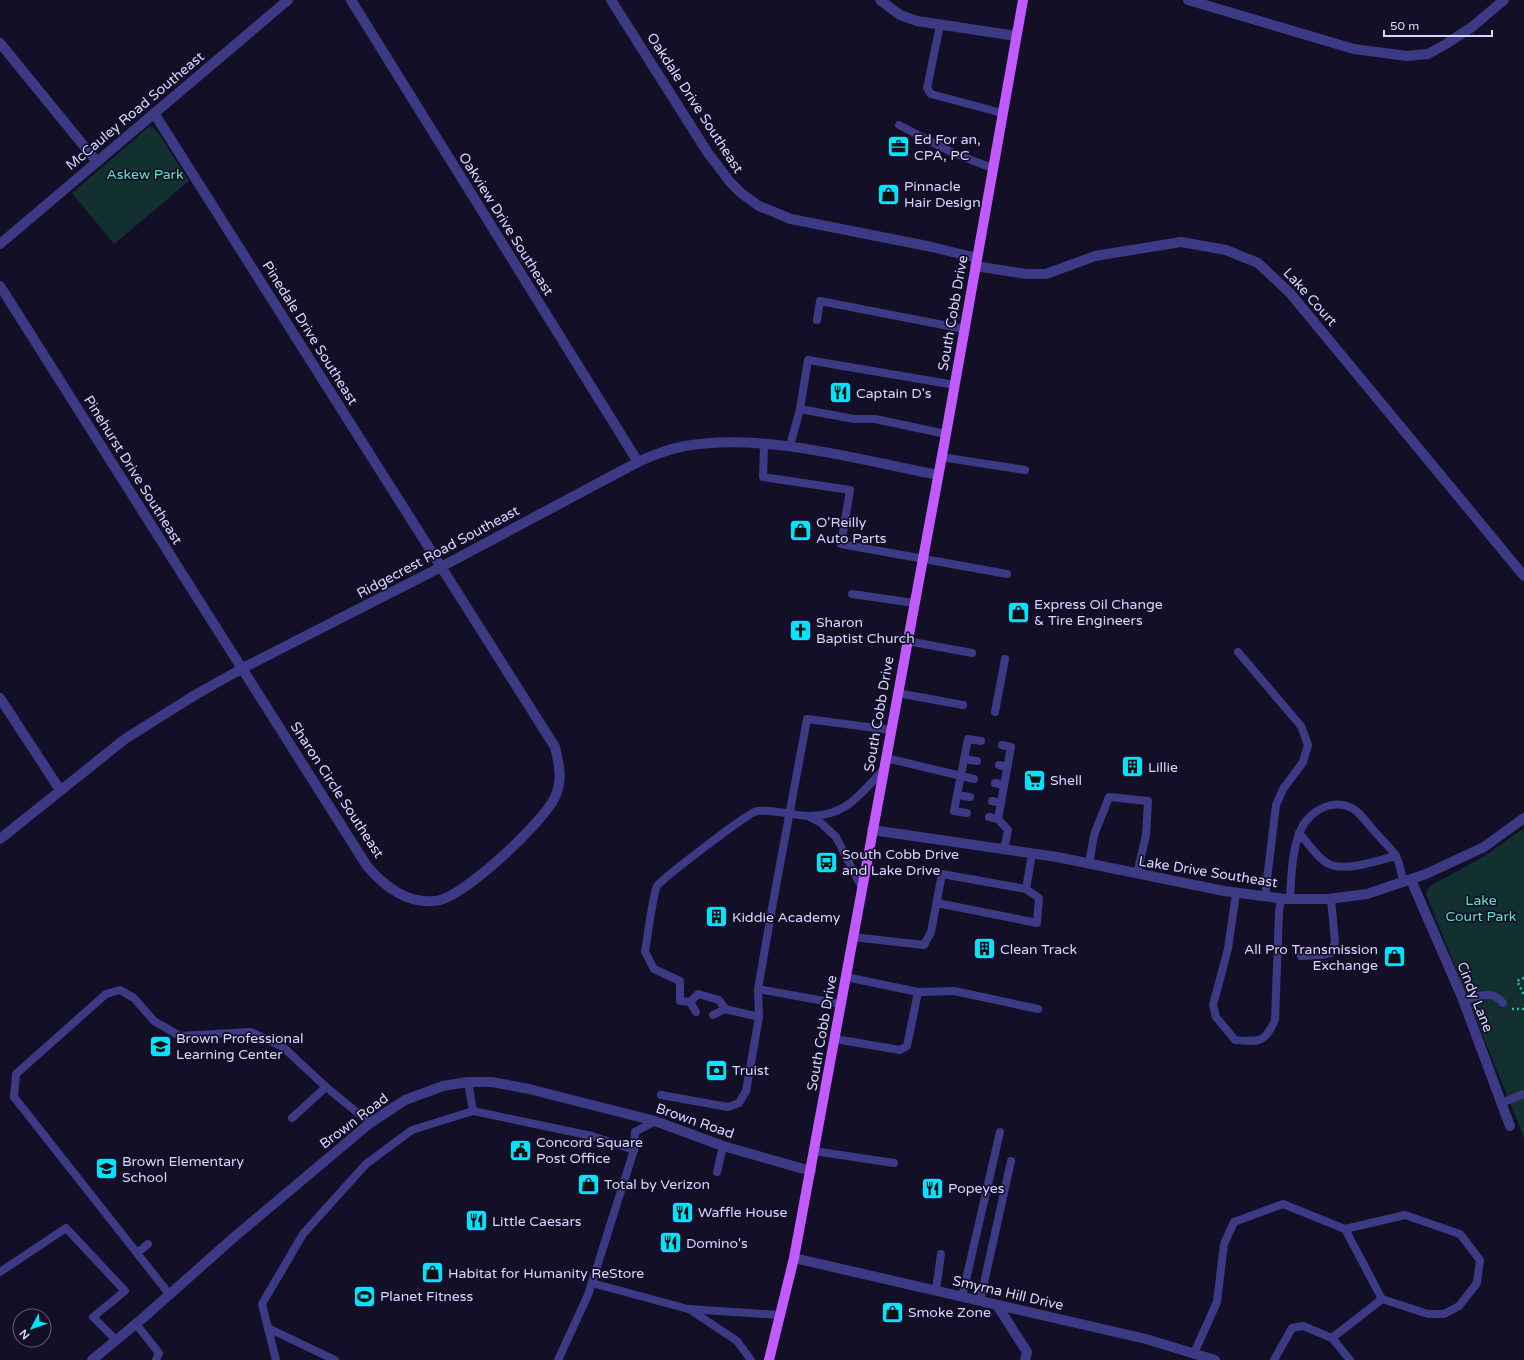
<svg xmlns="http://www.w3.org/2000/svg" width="1524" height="1360" font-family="'Varela Round',sans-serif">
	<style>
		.green { fill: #12302f }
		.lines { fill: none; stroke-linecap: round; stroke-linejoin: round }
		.path { stroke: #2fb8b0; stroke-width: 2.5; stroke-dasharray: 2 3; stroke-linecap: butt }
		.service { stroke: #3d3a85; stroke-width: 8 }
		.minor { stroke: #3d3a85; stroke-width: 10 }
		.tertiary { stroke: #3d3a85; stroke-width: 10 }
		.primary { stroke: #c25bff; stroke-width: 10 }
		.labels { text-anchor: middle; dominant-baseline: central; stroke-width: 3.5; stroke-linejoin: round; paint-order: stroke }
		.street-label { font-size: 14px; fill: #d9d4ff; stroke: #130f26 }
		.poi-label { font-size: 14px; fill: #d9d4ff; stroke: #130f26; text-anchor: start }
		.park-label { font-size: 14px; fill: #5fe0c0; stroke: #130f26 }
	</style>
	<rect width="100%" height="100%" fill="#130f26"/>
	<g class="green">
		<polygon points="150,126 157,131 189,181 114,244 72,193"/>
		<polygon points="1524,828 1524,1138 1426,894 1427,890 1430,886 1483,857"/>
	</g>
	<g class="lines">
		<g class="path">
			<polyline points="1524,978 1517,981 1524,995"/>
			<polyline points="1512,1009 1524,1009"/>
		</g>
		<g class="service">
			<polyline points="940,25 927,88 931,94 1002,113"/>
			<polyline points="899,125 951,152 992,168"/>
			<polyline points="817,320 820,301 964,329"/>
			<polyline points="800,409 854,419 875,419 946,434"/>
			<polyline points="764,445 763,477 850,490 841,544 1007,574"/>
			<polyline points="790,446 800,409 808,360 955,385"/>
			<polyline points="941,457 1025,470"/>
			<polyline points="852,594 914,603"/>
			<polyline points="907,641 972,653"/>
			<polyline points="1238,652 1301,726 1308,745 1303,762 1283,789 1276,805 1265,896"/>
			<polyline points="897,693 963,705"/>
			<polyline points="995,712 1005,659"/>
			<polyline points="1002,745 1011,747 998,819 1008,830 1004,850"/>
			<polyline points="886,758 974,779"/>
			<polyline points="964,759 977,761"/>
			<polyline points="999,765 1007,767"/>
			<polyline points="995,783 1004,785"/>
			<polyline points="958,795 970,797"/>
			<polyline points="992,801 1001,803"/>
			<polyline points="967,813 954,811 968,739 981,741"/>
			<polyline points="808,816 821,823 836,837 862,888"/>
			<polyline points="989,817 998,819"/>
			<path d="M1299 833C1307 842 1315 854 1324 861 1340 875 1377 860 1396 856"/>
			<polyline points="1089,864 1094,835 1109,797 1148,801 1146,835 1137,874"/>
			<path d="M1236 893 1228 949 1213 1005 1216 1017 1235 1040C1259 1042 1265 1043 1275 1020L1279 912 1281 898"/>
			<path d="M1290 899C1291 877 1292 839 1306 821 1318 806 1338 799 1355 810 1363 816 1369 826 1376 833 1382 840 1391 848 1396 856 1400 864 1401 874 1404 883"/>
			<polyline points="937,903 1037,923 1039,898 1026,889"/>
			<polyline points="853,937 924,945 931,932 942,874 1026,889 1032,854"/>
			<polyline points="1301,956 1322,955 1331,953 1335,942 1331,899"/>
			<polyline points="758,989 841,1004"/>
			<polyline points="918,992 954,991 1038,1009"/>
			<path d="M1463 1001C1476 997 1493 989 1503 1003"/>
			<polyline points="690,1002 698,994 719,1000 725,1009"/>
			<path d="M696 1012 690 1002 680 1001V981L654 969 645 952C647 941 653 893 657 886 663 878 749 812 757 811 774 809 791 815 808 816 845 817 860 795 883 770"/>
			<polyline points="713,1015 725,1009 759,1017"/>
			<polyline points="835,1039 900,1050 907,1046 918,992 846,977"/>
			<polyline points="468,1082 473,1111"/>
			<polyline points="661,1095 728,1107 739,1103 746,1091 759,1017 758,989 774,897 807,719 891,730"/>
			<polyline points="1501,1103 1524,1094"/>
			<polyline points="292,1118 326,1087"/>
			<polyline points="814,1151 894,1163"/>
			<polyline points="717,1172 723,1146"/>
			<polyline points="137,1253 148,1244"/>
			<polyline points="0,1272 66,1228 125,1291 93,1317 116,1340"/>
			<polyline points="592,1283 688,1309 780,1315"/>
			<polyline points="936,1290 941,1254"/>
			<polyline points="170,1295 14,1097 16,1074 106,994 120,990 134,998 154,1021 180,1036 251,1032 283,1047 326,1087 370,1123"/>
			<polyline points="962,1297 1000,1132"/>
			<polyline points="980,1301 1011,1161"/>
			<polyline points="689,1309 737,1341 751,1360"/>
			<polyline points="136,1324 159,1353 156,1360"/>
			<polyline points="268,1328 335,1360"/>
			<polyline points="1332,1338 1382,1299"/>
			<polyline points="1194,1353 1217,1302 1224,1244 1234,1222 1283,1204 1345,1229 1405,1215 1460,1234 1480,1260 1477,1283 1459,1306 1444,1314 1428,1314 1382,1299 1345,1229"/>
			<polyline points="276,1360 262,1304 303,1234 366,1164 412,1130 473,1111 592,1136 634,1150 635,1132 655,1121"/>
			<polyline points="558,1360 588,1295 634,1150"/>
			<polyline points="1274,1360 1292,1328 1303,1326 1332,1338 1350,1360"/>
		</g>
		<g class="minor">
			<polyline points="351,0 638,462"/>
			<polyline points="611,0 708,153 730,182 741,193 759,206 791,219 932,247 977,258"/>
			<polyline points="880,0 900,15 917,21 1016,36"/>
			<polyline points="1188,0 1354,49 1407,56 1428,54 1446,44 1472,27 1504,0"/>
			<polyline points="0,43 97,162"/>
			<polyline points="975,266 1026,274 1046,274 1095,256 1181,242 1226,250 1258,263 1290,293 1524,576"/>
			<path d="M0 286 367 866C384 886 407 904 435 901 462 899 543 823 555 797 563 780 559 764 555 747L154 113"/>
			<polyline points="0,698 60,790"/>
			<polyline points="872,830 1057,857 1224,891 1285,899 1328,899 1367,894 1426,874 1484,847 1524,818"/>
			<path d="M0 839 125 739 195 695 243 668 441 567 638 462C653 455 669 449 685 446 764 432 859 460 938 475"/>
			<polyline points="1411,880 1462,997 1510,1126"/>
			<polyline points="794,1258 1146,1339 1215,1360"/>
			<polyline points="997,1305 1027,1352 1025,1360"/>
			<polyline points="92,1360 143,1318 232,1239 370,1123 405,1100 443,1086 468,1082 492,1082 529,1089 655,1121 723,1146 811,1171"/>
		</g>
		<polyline class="tertiary" points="0,244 288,0"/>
		<polyline class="primary" points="769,1360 794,1258 946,434 1023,0"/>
	</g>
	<defs>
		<symbol id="office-square" viewBox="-11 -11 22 22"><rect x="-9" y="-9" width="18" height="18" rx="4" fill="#00e5ff" stroke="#130f26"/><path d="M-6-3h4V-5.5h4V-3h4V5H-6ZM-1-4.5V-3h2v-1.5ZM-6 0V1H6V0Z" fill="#111"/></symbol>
		<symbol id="shop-square" viewBox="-11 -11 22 22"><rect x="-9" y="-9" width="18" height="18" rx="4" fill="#00e5ff" stroke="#130f26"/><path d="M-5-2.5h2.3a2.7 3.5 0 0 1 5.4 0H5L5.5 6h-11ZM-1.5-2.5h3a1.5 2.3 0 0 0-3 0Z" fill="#111"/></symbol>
		<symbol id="restaurant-square" viewBox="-11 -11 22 22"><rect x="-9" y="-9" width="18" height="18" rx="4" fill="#00e5ff" stroke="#130f26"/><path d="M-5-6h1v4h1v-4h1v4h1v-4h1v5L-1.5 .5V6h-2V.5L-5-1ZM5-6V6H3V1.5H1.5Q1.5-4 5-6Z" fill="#111"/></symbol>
		<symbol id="church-square" viewBox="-11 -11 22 22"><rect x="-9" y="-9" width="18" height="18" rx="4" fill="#00e5ff" stroke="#130f26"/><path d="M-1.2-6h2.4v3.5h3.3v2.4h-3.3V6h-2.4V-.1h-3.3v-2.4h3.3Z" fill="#111"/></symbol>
		<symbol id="building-square" viewBox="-11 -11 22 22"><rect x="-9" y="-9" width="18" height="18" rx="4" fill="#00e5ff" stroke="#130f26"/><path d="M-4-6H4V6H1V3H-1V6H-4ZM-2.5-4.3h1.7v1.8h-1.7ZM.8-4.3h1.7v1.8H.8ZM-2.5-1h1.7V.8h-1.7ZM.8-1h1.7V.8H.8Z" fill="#111"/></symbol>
		<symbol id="supermarket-square" viewBox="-11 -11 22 22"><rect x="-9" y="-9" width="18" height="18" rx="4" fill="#00e5ff" stroke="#130f26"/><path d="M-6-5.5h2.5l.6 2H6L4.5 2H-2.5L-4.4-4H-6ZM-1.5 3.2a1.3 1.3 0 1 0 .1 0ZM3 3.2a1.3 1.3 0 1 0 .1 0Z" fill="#111"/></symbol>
		<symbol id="bus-square" viewBox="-11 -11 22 22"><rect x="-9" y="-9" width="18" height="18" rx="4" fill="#00e5ff" stroke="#130f26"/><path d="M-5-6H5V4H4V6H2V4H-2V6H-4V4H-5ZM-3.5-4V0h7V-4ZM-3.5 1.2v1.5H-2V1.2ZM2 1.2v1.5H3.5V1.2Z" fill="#111"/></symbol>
		<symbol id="school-square" viewBox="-11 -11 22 22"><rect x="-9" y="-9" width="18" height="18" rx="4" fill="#00e5ff" stroke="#130f26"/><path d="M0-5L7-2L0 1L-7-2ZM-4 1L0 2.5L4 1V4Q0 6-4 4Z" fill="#111"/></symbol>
		<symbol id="bank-square" viewBox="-11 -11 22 22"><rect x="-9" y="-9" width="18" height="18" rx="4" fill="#00e5ff" stroke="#130f26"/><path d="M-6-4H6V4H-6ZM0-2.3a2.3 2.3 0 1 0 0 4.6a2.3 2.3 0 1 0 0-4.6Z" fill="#111"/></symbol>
		<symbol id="civic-square" viewBox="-11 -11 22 22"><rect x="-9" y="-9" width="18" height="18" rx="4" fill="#00e5ff" stroke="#130f26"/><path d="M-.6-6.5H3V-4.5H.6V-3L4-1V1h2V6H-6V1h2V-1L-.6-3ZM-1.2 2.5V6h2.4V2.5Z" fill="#111"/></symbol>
		<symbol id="stadium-square" viewBox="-11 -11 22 22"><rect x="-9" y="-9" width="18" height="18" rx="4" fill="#00e5ff" stroke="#130f26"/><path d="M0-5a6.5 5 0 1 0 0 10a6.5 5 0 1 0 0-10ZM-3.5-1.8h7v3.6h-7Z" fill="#111"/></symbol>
	</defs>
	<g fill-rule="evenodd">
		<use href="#office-square" x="886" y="134" width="25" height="25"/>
		<use href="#shop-square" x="876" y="182" width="25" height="25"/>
		<use href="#restaurant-square" x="828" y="380" width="25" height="25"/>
		<use href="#shop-square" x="788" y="518" width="25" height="25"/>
		<use href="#shop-square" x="1006" y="600" width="25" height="25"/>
		<use href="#church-square" x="788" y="618" width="25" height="25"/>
		<use href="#building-square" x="1120" y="754" width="25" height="25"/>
		<use href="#supermarket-square" x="1022" y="768" width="25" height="25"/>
		<use href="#bus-square" x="814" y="850" width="25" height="25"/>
		<use href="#building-square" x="704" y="904" width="25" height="25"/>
		<use href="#building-square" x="972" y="936" width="25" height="25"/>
		<use href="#shop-square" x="1382" y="944" width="25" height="25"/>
		<use href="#school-square" x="148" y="1034" width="25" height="25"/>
		<use href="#bank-square" x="704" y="1058" width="25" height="25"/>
		<use href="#civic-square" x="508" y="1138" width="25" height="25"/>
		<use href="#school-square" x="94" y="1156" width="25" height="25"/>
		<use href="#shop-square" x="576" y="1172" width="25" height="25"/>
		<use href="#restaurant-square" x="920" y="1176" width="25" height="25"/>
		<use href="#restaurant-square" x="670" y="1200" width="25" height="25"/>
		<use href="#restaurant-square" x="464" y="1208" width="25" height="25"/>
		<use href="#restaurant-square" x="658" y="1230" width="25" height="25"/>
		<use href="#shop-square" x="420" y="1260" width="25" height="25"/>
		<use href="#stadium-square" x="352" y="1284" width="25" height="25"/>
		<use href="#shop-square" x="880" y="1300" width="25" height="25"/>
	</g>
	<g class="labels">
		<g class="street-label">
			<text transform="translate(695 103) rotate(57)">Oakdale Drive Southeast</text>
			<text transform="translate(135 111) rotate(-40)">McCauley Road Southeast</text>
			<text transform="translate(506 224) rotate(58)">Oakview Drive Southeast</text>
			<text transform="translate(1310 297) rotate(48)">Lake Court</text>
			<text transform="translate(953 313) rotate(-80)">South Cobb Drive</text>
			<text transform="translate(310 333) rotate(58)">Pinedale Drive Southeast</text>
			<text transform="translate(133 470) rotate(58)">Pinehurst Drive Southeast</text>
			<text transform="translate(438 552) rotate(-28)">Ridgecrest Road Southeast</text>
			<text transform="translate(879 714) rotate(-80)">South Cobb Drive</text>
			<text transform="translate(337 790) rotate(57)">Sharon Circle Southeast</text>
			<text transform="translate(1208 872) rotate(9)">Lake Drive Southeast</text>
			<text transform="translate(1475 997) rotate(68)">Cindy Lane</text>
			<text transform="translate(822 1033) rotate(-80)">South Cobb Drive</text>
			<text transform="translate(354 1121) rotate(-37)">Brown Road</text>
			<text transform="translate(695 1121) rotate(19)">Brown Road</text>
			<text transform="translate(1008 1293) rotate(13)">Smyrna Hill Drive</text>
		</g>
		<g class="poi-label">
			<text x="914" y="139">Ed For an,<tspan x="914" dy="16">CPA, PC</tspan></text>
			<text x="904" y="186">Pinnacle<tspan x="904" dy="16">Hair Design</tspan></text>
			<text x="856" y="393">Captain D's</text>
			<text x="816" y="522">O'Reilly<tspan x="816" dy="16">Auto Parts</tspan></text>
			<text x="1034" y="604">Express Oil Change<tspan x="1034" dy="16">&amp; Tire Engineers</tspan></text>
			<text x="816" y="622">Sharon<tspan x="816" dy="16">Baptist Church</tspan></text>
			<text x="1148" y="767">Lillie</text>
			<text x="1050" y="780">Shell</text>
			<text x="842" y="854">South Cobb Drive<tspan x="842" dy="16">and Lake Drive</tspan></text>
			<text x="732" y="917">Kiddie Academy</text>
			<text x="1000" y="949">Clean Track</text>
			<text x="1378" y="949" text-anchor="end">All Pro Transmission<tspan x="1378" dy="16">Exchange</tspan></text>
			<text x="176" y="1038">Brown Professional<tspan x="176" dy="16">Learning Center</tspan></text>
			<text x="732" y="1070">Truist</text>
			<text x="536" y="1142">Concord Square<tspan x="536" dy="16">Post Office</tspan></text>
			<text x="122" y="1161">Brown Elementary<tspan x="122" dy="16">School</tspan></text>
			<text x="604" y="1184">Total by Verizon</text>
			<text x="948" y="1188">Popeyes</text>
			<text x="698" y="1212">Waffle House</text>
			<text x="492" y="1221">Little Caesars</text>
			<text x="686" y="1243">Domino's</text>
			<text x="448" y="1273">Habitat for Humanity ReStore</text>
			<text x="380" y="1296">Planet Fitness</text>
			<text x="908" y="1312">Smoke Zone</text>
		</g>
		<g class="park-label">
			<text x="145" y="174">Askew Park</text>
			<text x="1481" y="900">Lake<tspan x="1481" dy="16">Court Park</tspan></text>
		</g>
	</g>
	<g transform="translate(32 1328) rotate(229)"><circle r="19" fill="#130f26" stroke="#625e7d"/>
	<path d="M0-3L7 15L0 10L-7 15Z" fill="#00e5ff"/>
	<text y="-6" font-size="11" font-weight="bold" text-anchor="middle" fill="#d9d4ff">N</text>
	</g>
	<path d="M1384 30v6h108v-6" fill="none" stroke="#d9d4ff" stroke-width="2"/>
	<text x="1390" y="30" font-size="12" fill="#d9d4ff" stroke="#130f26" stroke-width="3" paint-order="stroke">50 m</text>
</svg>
